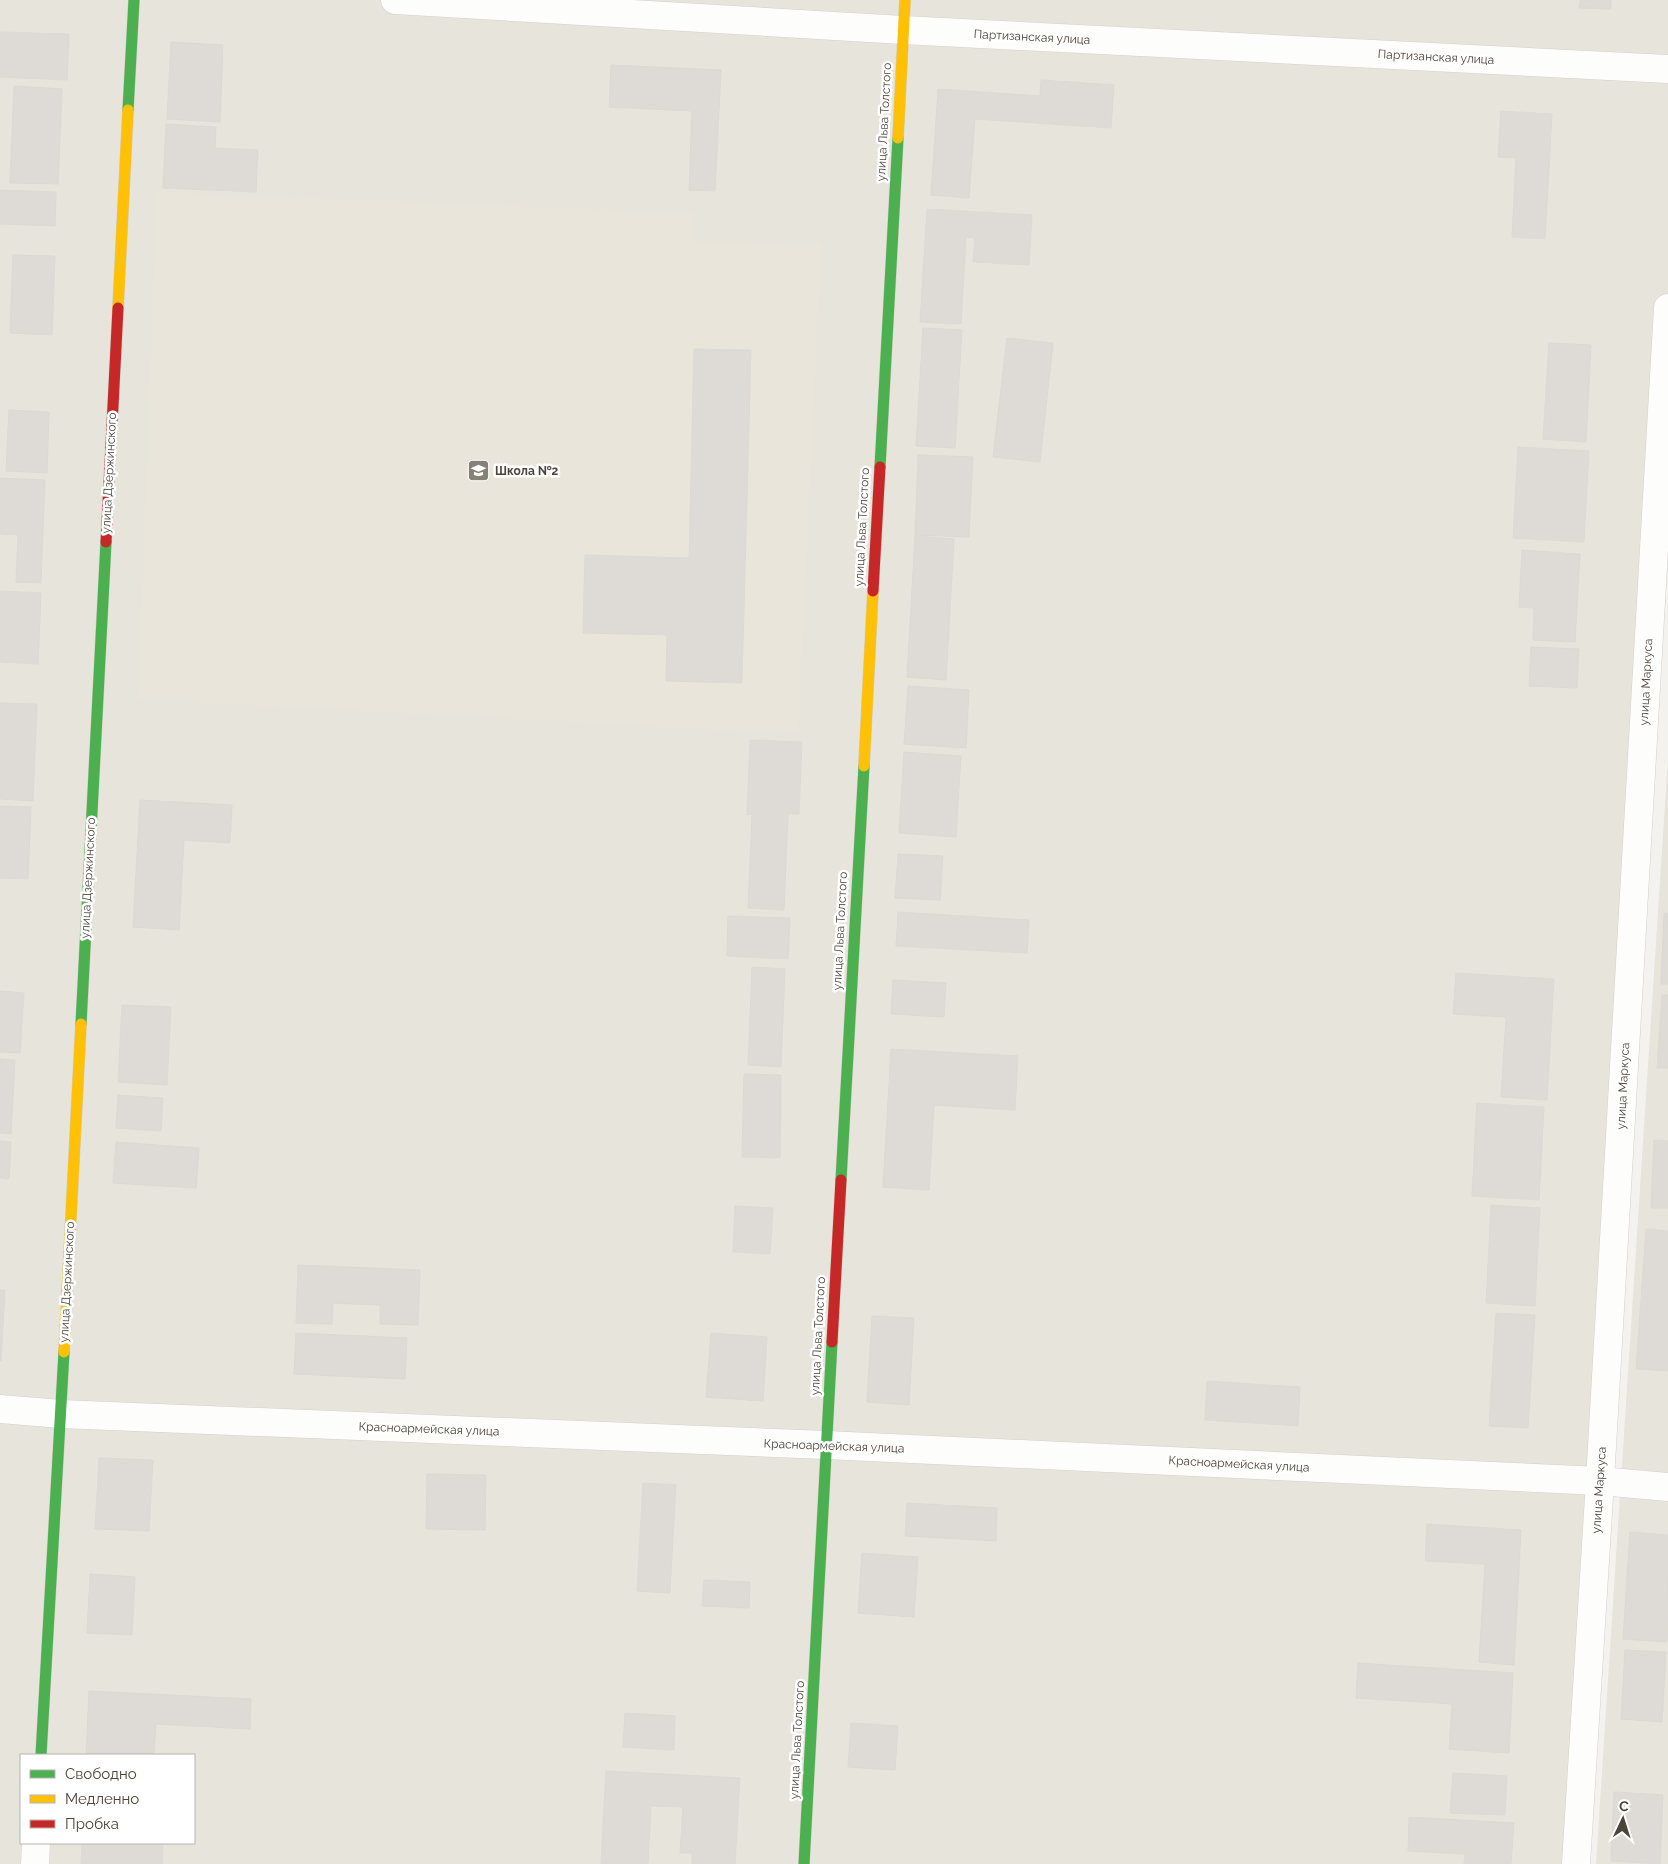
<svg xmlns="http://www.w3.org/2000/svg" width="1668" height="1864" font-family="Raleway,sans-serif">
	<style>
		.residential { fill: #e7e4dc; fill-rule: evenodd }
		.education { fill: #eae5da }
		.building { fill: #dedbd6; stroke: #dcd9d4 }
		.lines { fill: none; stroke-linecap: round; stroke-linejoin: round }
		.street-casing { stroke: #d2d0cb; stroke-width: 29 }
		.fast-casing { stroke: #d3cfc5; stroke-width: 12 }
		.slow-casing { stroke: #d3cfc5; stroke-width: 12 }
		.jam-casing { stroke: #d3cfc5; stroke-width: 12 }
		.street { stroke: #fdfdfc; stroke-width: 28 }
		.fast { stroke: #4caf50; stroke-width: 11 }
		.slow { stroke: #ffc107; stroke-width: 11 }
		.jam { stroke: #c62828; stroke-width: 11 }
		.labels { text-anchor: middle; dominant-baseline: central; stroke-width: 5; stroke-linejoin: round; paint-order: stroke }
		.street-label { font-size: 12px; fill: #4b4439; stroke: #fff }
		.poi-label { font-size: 12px; font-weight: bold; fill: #4b4439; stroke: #fff; text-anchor: start }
	</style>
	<rect width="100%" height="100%" fill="#f4f2ee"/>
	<g class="residential">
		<path d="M0 0H1668V308L1576 1864H0ZM21 1755H194V1843H21Z"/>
		<polygon points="1668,758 1668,1864 1596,1864"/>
	</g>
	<polygon class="education" points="157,192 693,213 692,242 821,243 798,734 138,699"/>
	<g class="building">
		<polygon points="1580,0 1611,0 1611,9 1579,8"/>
		<polygon points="0,32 69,34 67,80 0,77"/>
		<polygon points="171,42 223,45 220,122 167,119"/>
		<polygon points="611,65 721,70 715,191 689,190 692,111 609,107"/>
		<polygon points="1041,80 1114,85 1111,128 975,119 969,198 931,195 938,89 1040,96"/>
		<polygon points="14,86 62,89 58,184 10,183"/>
		<polygon points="1501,111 1552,114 1545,239 1512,237 1516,158 1498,157"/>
		<polygon points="166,124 216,127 215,148 258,150 256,192 163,188"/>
		<polygon points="0,190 56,192 55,226 0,224"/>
		<polygon points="927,209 1032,215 1029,265 973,262 975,238 966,237 961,324 920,322"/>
		<polygon points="13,255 55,256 52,335 10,333"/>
		<polygon points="923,328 962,330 955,448 916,446"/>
		<polygon points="1007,338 1053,343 1040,462 993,457"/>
		<polygon points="1549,343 1591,345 1586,442 1543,439"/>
		<polygon points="694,349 751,350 742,683 666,681 667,635 583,633 585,555 689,558"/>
		<polygon points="9,410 49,412 47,473 6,471"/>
		<polygon points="1518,447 1589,451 1584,542 1513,538"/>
		<polygon points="918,455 973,457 969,537 915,535"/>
		<polygon points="0,478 45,480 41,583 16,582 18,535 0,534"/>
		<polygon points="915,536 954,539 946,680 907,677"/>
		<polygon points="1522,550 1580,554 1575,642 1533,640 1534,608 1519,607"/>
		<polygon points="0,591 41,593 38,664 0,662"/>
		<polygon points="1531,647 1579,649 1577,688 1529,686"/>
		<polygon points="908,686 969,690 966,748 904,744"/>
		<polygon points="0,703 37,704 33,801 0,799"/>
		<polygon points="750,740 802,742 799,814 788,814 784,910 748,908 752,814 747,815"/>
		<polygon points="904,752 961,756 956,837 899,833"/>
		<polygon points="140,800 232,805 230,843 184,840 179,930 133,927"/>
		<polygon points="0,806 31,807 28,879 0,878"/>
		<polygon points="898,854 943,856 940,900 895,898"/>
		<polygon points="898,912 1029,920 1027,953 896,946"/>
		<polygon points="1664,913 1668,913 1668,984 1661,984"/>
		<polygon points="728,916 790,918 788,959 727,956"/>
		<polygon points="752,967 785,969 781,1067 748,1065"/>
		<polygon points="1456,973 1554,979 1547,1100 1501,1097 1506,1017 1453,1014"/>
		<polygon points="893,980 946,983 944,1017 891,1014"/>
		<polygon points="0,991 24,993 20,1053 0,1052"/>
		<polygon points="1662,995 1668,995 1668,1068 1657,1068"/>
		<polygon points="122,1005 171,1007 167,1085 118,1082"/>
		<polygon points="891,1049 1018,1056 1015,1110 934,1105 929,1190 883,1187"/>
		<polygon points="0,1059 15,1060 11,1134 0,1133"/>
		<polygon points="744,1074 781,1075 780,1158 742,1157"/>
		<polygon points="118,1095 163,1098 161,1131 116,1128"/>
		<polygon points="1477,1103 1544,1107 1539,1200 1472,1196"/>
		<polygon points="1654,1140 1668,1141 1668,1208 1651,1208"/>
		<polygon points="0,1141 11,1142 9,1179 0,1178"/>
		<polygon points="116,1142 199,1148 196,1188 113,1183"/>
		<polygon points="1491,1205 1540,1208 1535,1306 1486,1303"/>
		<polygon points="735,1206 773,1208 770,1254 733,1252"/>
		<polygon points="1646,1229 1668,1231 1668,1371 1636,1369"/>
		<polygon points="298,1265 420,1270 418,1325 380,1324 380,1305 333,1303 332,1324 296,1323"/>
		<polygon points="0,1290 5,1290 1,1361 0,1361"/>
		<polygon points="1496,1313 1535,1315 1528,1428 1489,1426"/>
		<polygon points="872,1316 914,1318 909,1405 867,1402"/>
		<polygon points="296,1333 407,1338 405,1379 294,1374"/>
		<polygon points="711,1333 767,1337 763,1401 706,1397"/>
		<polygon points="1207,1381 1300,1387 1298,1426 1205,1420"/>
		<polygon points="99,1458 153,1460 149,1531 95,1529"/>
		<polygon points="427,1474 486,1475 485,1530 426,1529"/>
		<polygon points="643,1483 676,1485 670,1593 637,1591"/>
		<polygon points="907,1503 997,1508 996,1541 905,1536"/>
		<polygon points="1427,1524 1521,1530 1514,1665 1479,1662 1485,1564 1425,1561"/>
		<polygon points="1630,1532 1668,1535 1667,1642 1623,1639"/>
		<polygon points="862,1553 918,1557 914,1617 858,1613"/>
		<polygon points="90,1574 135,1577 132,1635 87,1633"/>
		<polygon points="704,1580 750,1582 749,1608 702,1606"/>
		<polygon points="1625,1650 1666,1652 1662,1722 1621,1719"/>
		<polygon points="1358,1663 1513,1673 1509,1753 1449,1749 1452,1704 1356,1698"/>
		<polygon points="89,1691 251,1699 250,1729 156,1724 154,1755 86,1755"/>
		<polygon points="625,1713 675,1716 674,1750 623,1747"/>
		<polygon points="851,1723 898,1726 895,1770 848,1767"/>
		<polygon points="606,1771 740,1778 735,1864 692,1864 692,1853 680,1853 683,1807 651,1806 648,1864 601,1864"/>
		<polygon points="1453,1773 1507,1776 1505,1815 1450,1813"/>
		<polygon points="1614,1792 1663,1795 1660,1864 1611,1861"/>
		<polygon points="1409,1817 1514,1823 1511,1864 1464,1864 1465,1854 1408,1851"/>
		<polygon points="82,1843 163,1843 162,1864 81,1864"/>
	</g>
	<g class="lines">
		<defs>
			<g id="street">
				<polyline points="395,0 903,30 1668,69"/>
				<polyline points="0,1409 61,1414 826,1445 1600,1481 1668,1487"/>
				<polyline points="35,1864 36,1843"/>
				<polyline points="1576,1864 1600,1481 1668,308"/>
			</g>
			<g id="fast">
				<polyline points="128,110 134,0"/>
				<polyline points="880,467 898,138"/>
				<polyline points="81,1024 106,542"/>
				<polyline points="841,1180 864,766"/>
				<polyline points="41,1755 64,1352"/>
				<polyline points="804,1864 832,1342"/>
			</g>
			<g id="slow">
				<polyline points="898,138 905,0"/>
				<polyline points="118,308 128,110"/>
				<polyline points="864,766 873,591"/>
				<polyline points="64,1352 81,1024"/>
			</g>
			<g id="jam">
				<polyline points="106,542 118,308"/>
				<polyline points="873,591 880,467"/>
				<polyline points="832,1342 841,1180"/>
			</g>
		</defs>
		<use href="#street" class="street-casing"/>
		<use href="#fast" class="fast-casing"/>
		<use href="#slow" class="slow-casing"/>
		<use href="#jam" class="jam-casing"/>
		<use href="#street" class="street"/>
		<use href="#fast" class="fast"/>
		<use href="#slow" class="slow"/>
		<use href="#jam" class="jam"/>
	</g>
	<defs>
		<symbol id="school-square" viewBox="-11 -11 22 22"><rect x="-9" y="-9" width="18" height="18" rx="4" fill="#868178" stroke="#fff"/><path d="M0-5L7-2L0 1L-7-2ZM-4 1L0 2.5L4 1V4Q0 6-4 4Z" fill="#fff"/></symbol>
	</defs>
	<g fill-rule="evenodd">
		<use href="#school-square" x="466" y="458" width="25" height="25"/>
	</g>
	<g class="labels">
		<g class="street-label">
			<text transform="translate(1032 37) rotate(3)">Партизанская улица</text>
			<text transform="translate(1436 57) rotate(3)">Партизанская улица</text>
			<text transform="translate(884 122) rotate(-87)">улица Льва Толстого</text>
			<text transform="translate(109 473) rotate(-87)">улица Дзержинского</text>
			<text transform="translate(862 527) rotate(-87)">улица Льва Толстого</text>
			<text transform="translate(1646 682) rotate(-87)">улица Маркуса</text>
			<text transform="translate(88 878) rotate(-87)">улица Дзержинского</text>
			<text transform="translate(840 931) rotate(-87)">улица Льва Толстого</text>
			<text transform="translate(1623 1086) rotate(-87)">улица Маркуса</text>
			<text transform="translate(67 1282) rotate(-87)">улица Дзержинского</text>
			<text transform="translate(818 1336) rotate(-87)">улица Льва Толстого</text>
			<text transform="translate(429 1429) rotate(2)">Красноармейская улица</text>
			<text transform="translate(834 1446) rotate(2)">Красноармейская улица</text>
			<text transform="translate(1239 1464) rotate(3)">Красноармейская улица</text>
			<text transform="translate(1599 1490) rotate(-86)">улица Маркуса</text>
			<text transform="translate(797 1740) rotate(-87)">улица Льва Толстого</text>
		</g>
		<g class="poi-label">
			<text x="495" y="471">Школа №2</text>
		</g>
	</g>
	<rect x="20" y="1754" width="175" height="90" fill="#ffffff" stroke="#b7b4b0"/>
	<rect x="30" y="1770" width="25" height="8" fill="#4caf50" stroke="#b7b4b0"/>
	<text x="65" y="1779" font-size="15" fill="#4b4439">Свободно</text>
	<rect x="30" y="1795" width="25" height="8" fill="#ffc107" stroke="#b7b4b0"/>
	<text x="65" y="1804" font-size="15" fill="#4b4439">Медленно</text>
	<rect x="30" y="1820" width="25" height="8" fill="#c62828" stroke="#b7b4b0"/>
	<text x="65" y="1829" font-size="15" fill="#4b4439">Пробка</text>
	<g transform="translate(1623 1819) rotate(4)" stroke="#ffffff" stroke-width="4" paint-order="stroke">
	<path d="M0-4L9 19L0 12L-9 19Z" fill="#4b4439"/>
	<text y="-8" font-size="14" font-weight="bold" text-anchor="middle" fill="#4b4439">С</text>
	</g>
</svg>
